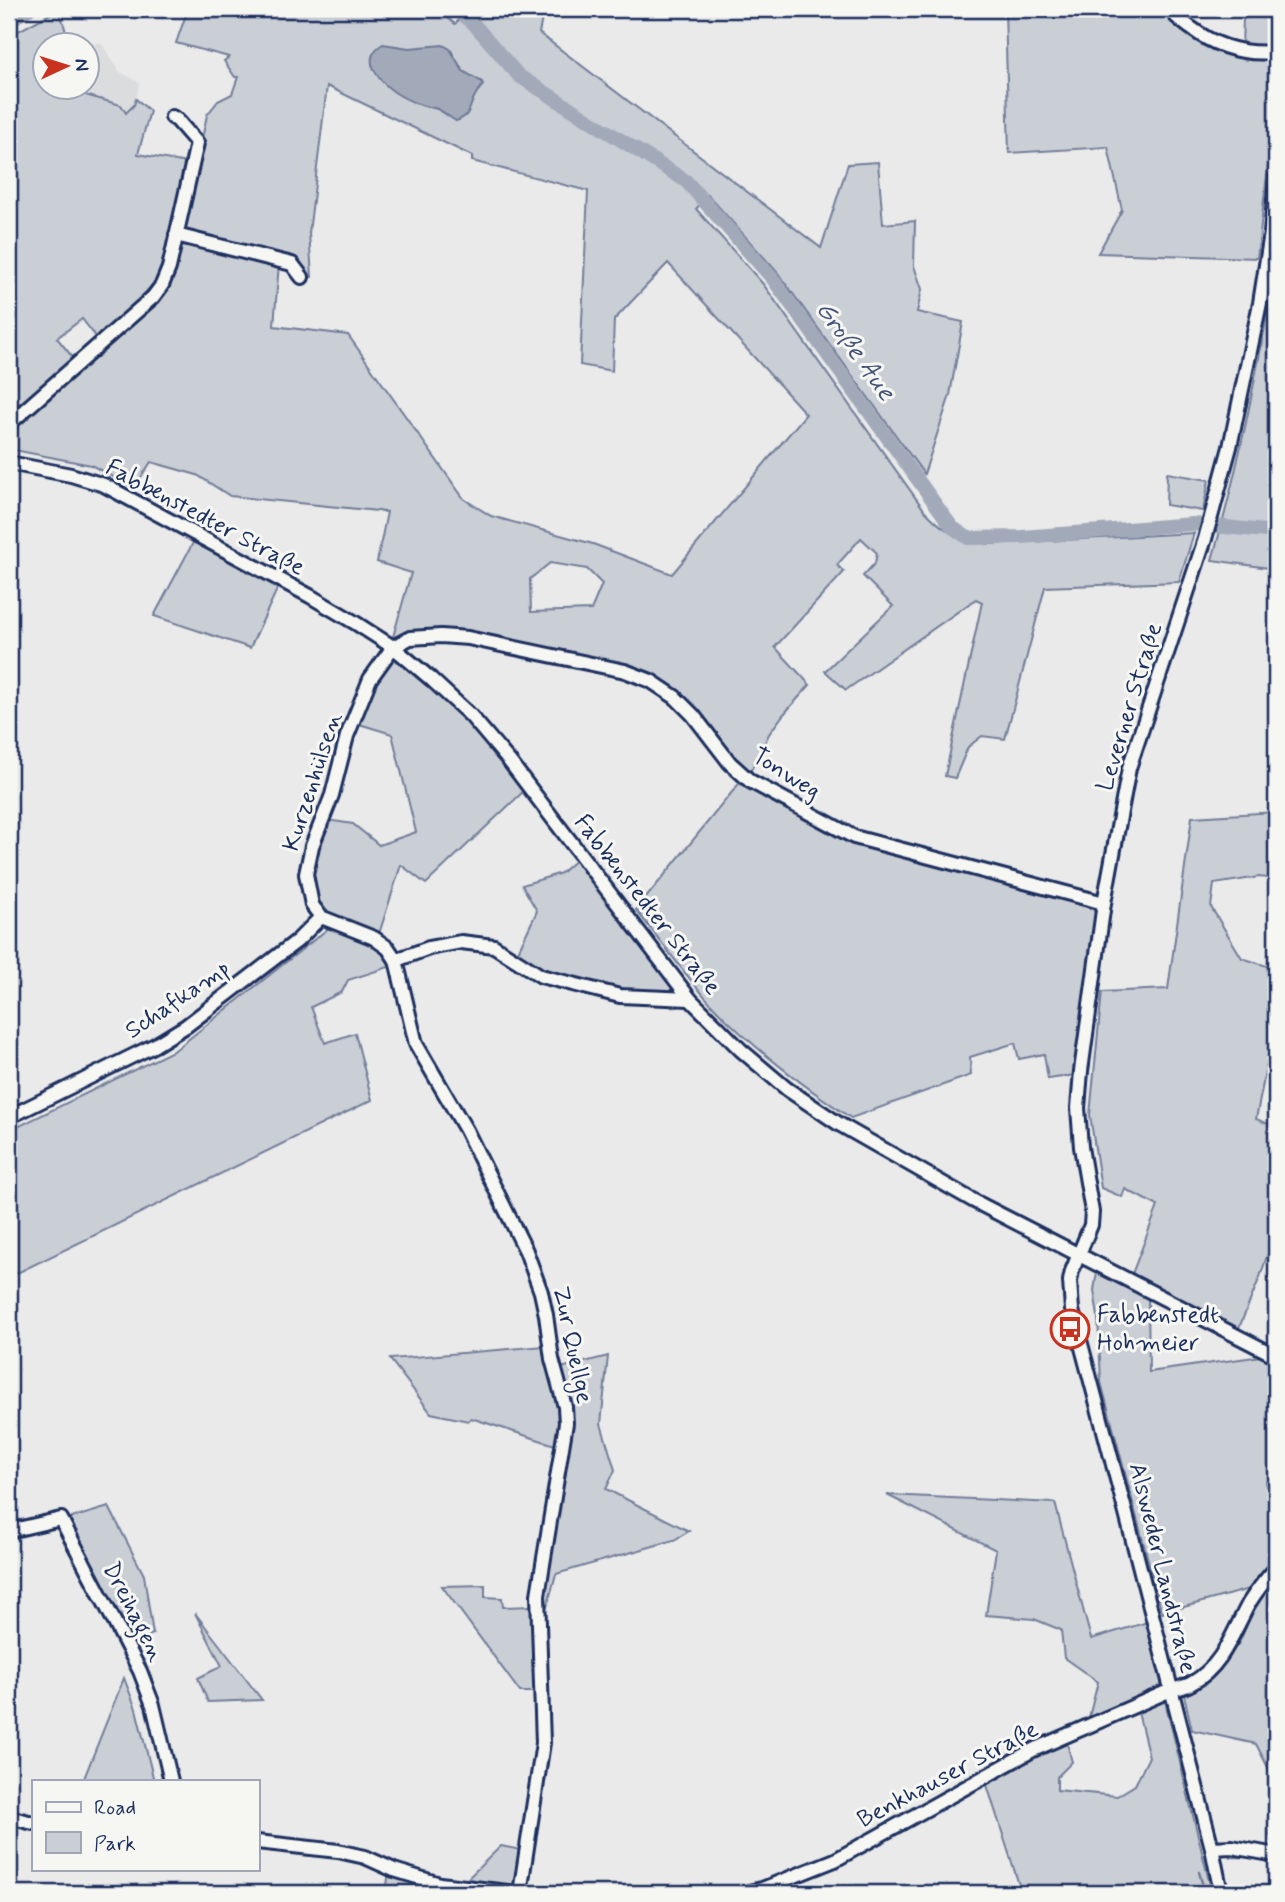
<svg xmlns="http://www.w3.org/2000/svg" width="1285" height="1902" font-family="Mynerve,sans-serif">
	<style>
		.built { fill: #dadcde }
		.green { fill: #caced5; stroke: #727e9a; stroke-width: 2; fill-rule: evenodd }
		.water { fill: #a2aaba; stroke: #6c7995; stroke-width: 2 }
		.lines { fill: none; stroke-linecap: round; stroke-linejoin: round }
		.stream { stroke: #6c7995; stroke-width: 2.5 }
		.river { stroke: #a2aaba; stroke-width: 14 }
		.minor-casing { stroke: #1b2f5e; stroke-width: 18 }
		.minor { stroke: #f6f6f2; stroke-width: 12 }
		.labels { text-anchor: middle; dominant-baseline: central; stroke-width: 6; stroke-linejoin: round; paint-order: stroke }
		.street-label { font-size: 24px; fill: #1b2f5e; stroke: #f6f6f2 }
		.poi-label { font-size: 24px; fill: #1b2f5e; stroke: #f6f6f2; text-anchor: start }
		.water-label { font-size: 26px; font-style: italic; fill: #44547a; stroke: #f6f6f2 }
	</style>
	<rect width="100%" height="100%" fill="#e9eae9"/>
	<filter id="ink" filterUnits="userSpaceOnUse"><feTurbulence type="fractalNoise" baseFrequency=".0143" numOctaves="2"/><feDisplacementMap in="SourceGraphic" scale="14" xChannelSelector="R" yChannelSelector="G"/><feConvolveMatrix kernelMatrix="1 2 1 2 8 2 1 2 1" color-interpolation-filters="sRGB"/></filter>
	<g filter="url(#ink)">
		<polygon class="built" points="101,43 120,72 140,83 134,105 126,114 121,105 85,95 83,88 88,88 88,46 83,45"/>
		<g class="green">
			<polygon points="59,9 70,45 46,46 46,88 83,88 85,95 121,105 126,113 134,105 136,99 150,111 138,154 187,163 158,279 127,312 97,338 82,319 57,338 74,359 9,417 9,36"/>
			<path d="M188 9H437L455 24 469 9H544L539 33 821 248 848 164 878 162 883 224 915 221 914 266 922 289 917 312 963 322 950 395 924 474 777 272 708 195 696 209 763 284 925 511C945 532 959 540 989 544L1194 533 1179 582 1045 587 1005 739 982 736 968 747 955 778 945 776 982 602 976 599 846 690 825 671 893 606 863 576 875 563 877 553 861 538 837 565 844 572 775 647 810 685 783 715 769 734 749 774C730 754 716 729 697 708 676 685 635 669 605 660L409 635 395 638 393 637 411 573 377 562 387 512 230 496 197 475 151 462 134 488 91 465 9 449V429L151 305 180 238 279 263 274 326 348 335 464 499 491 516 593 544 672 574 806 414 668 263 614 320 612 371 580 365 588 191 472 161V156L327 86 309 233 312 277 305 278 293 263 182 234 207 115 218 101 232 94 238 77H235L224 61 229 57 176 43ZM550 563 587 569 602 584 591 610 531 612 530 579Z"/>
			<polygon points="1005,9 1167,9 1241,56 1274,63 1276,69 1272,132 1257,258 1098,253 1122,210 1108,147 1009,153"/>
			<polygon points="1265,9 1276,9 1276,49 1242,47 1243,19"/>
			<path d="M1272 289 1276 290V569L1212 560C1238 471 1255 380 1272 289Z"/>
			<polygon points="1167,473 1209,480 1203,511 1166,505"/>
			<polygon points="196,537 280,583 250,648 154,616"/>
			<polygon points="393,653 469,724 524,791 426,884 401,865 379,934 324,913 316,903 311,879 314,855 327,820 353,824 379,845 416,832 392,734 356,723 374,680"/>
			<path d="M741 781 849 842 1091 905 1097 917 1075 1075 1048 1079 1044 1054 1019 1059 1015 1043 970 1057 971 1075 851 1118C802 1085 755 1050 714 1007 687 978 661 941 636 910Z"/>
			<polygon points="1276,812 1276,879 1259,877 1214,884 1211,907 1242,958 1276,969 1276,1017 1256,1119 1276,1127 1276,1229 1260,1277 1239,1328 1162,1291 1132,1274 1158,1206 1125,1189 1122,1197 1101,1188 1090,1115 1102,992 1168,989 1192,817"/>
			<polygon points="578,858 681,994 619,1002 513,962 537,911 522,885 561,873"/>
			<polygon points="329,928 378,946 387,955 392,966 348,980 342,992 311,1007 325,1043 355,1033 372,1100 9,1277 9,1131 175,1050"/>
			<polygon points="1097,1272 1148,1299 1149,1372 1261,1356 1276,1364 1276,1479 1266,1481 1273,1529 1276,1537 1276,1563 1253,1588 1162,1613 1101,1382 1098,1317 1094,1290"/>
			<polygon points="545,1346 562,1420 558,1446 471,1418 468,1421 431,1413 390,1359"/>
			<polygon points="608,1356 601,1424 615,1470 606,1489 689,1531 674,1540 556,1574 547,1607 541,1607 569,1424 557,1369"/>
			<polygon points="887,1495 1055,1503 1091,1639 1151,1621 1164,1680 1156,1690 1089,1717 1098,1682 1064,1658 1061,1630 1034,1619 986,1615 996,1550"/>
			<polygon points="109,1507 144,1575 153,1634 131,1644 68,1519"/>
			<polygon points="1276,1579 1276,1839 1269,1836 1276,1783 1256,1744 1192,1730 1184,1695 1215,1673 1239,1643 1259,1597"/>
			<polygon points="485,1585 485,1597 502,1598 503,1607 533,1606 536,1692 520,1692 442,1586"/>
			<polygon points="195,1613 262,1700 208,1702 198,1678 222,1666"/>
			<polygon points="124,1678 136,1709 154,1781 83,1781"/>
			<polygon points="1164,1697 1212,1893 1017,1893 1021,1891 986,1782 1066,1739 1072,1762 1057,1777 1057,1790 1117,1796 1135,1785 1149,1757 1137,1708"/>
			<polygon points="501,1846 521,1850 515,1885 511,1888 464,1882"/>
			<polygon points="389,1871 492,1893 386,1893"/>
		</g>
		<path class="water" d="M383 44 409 48 443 45 450 49 463 71 482 82 483 85C481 88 478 90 476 94 468 106 473 115 456 121 450 118 444 112 437 109 432 107 426 107 421 105 401 98 381 87 373 67 369 58 374 49 383 44Z"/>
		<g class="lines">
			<g class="stream">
				<polyline points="1231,1857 1248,1857 1276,1863"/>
				<polyline points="1199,1872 1205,1893"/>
			</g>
			<g class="river">
				<polyline points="455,9 473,23 519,76 686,181 772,278 952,527 968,538 1022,537 1193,524 1276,532"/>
				<polyline points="9,20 29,9"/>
			</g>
			<defs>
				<g id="minor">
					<path d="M1170 9C1175 17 1183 22 1191 28 1216 47 1244 55 1276 52"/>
					<polyline points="176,235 292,264 302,277"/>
					<polyline points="9,424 153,297 162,285 169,268 197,143 177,120 172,117"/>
					<polyline points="9,463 71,475 104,485 310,596 354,622 393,647 431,679 471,716 510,762 690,999 741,1050 787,1089 839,1124 974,1201 1276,1356"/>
					<polyline points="396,960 416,1044 466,1130 526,1251 541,1292 546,1315 552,1359 565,1407 566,1423 538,1595 543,1743 520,1893"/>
					<polyline points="690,999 620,996 541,976 494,946 461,942 429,948 396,960 388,948 374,938 321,917 312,905 306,874 312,846 332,795 347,736 370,679 393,647 410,638 441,636 468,638 625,671 651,681 675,697 693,715 730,763 750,781 854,837 1104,903"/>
					<polyline points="9,1117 155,1045 186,1026 297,941 321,917"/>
					<polyline points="9,1531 61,1519 140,1671 153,1705 171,1781"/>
					<polyline points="9,1817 33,1823"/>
					<polyline points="257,1842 338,1851 365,1857 394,1870 440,1884 516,1893"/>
					<polyline points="1212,1848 1232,1847 1276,1855"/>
					<path d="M744 1893 762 1889 835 1860 1033 1750 1171 1690C1178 1688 1186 1687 1192 1683 1223 1666 1233 1632 1249 1603 1257 1590 1266 1579 1276 1568"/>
					<polyline points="1221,1893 1212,1848 1124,1506 1072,1310 1070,1281 1072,1271 1091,1225 1092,1212 1081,1147 1078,1108 1081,1071 1104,903 1129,768 1205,539 1230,447 1260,303 1271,233 1276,178"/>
				</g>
			</defs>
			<use href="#minor" class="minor-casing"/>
			<use href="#minor" class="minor"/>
		</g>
	</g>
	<defs>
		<symbol id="bus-ring" viewBox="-11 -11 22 22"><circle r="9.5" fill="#f6f6f2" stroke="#c8321e" stroke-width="1.5"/><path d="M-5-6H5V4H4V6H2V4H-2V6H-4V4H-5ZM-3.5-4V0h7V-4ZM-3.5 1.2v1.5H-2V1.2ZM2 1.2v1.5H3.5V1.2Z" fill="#c8321e"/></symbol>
	</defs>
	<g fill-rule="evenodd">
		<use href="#bus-ring" x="1048" y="1307" width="44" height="44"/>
	</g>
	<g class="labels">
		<g class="street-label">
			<text transform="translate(205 518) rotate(28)">Fabbenstedter Straße</text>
			<text transform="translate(1130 707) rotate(-73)">Leverner Straße</text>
			<text transform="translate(786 774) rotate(32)">Tonweg</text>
			<text transform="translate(313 782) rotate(-72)">Kurzenhülsen</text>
			<text transform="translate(647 905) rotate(52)">Fabbenstedter Straße</text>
			<text transform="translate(178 1000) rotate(-34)">Schafkamp</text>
			<text transform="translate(572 1345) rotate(78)">Zur Quellge</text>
			<text transform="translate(1162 1568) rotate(76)">Alsweder Landstraße</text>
			<text transform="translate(133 1612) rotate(63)">Dreihagen</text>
			<text transform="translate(948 1775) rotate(-28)">Benkhauser Straße</text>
		</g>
		<g class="poi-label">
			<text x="1097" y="1315">Fabbenstedt<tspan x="1097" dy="28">Hohmeier</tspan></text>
		</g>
		<g class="water-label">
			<text transform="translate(855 351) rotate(54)">Große Aue</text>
		</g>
	</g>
	<rect width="1285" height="1902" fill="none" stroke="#f6f6f2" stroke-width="35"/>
	<rect x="18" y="18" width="1250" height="1867" fill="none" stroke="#1b2f5e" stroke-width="2.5" filter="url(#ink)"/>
	<rect x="32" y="1780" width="228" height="91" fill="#f6f6f2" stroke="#9ea6b7" stroke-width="2"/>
	<rect x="46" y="1802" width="35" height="10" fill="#f6f6f2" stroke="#9ea6b7" stroke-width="2"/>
	<text x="94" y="1814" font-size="21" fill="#1b2f5e">Road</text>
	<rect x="46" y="1832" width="35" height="21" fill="#caced5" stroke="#9ea6b7" stroke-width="2"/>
	<text x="94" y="1850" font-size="21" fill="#1b2f5e">Park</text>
	<g transform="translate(66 66) rotate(86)"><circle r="33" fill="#f6f6f2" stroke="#9ea6b7" stroke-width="2"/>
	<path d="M0-5L12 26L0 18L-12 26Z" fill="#c8321e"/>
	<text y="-10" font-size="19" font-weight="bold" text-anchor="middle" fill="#1b2f5e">N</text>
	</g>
</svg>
